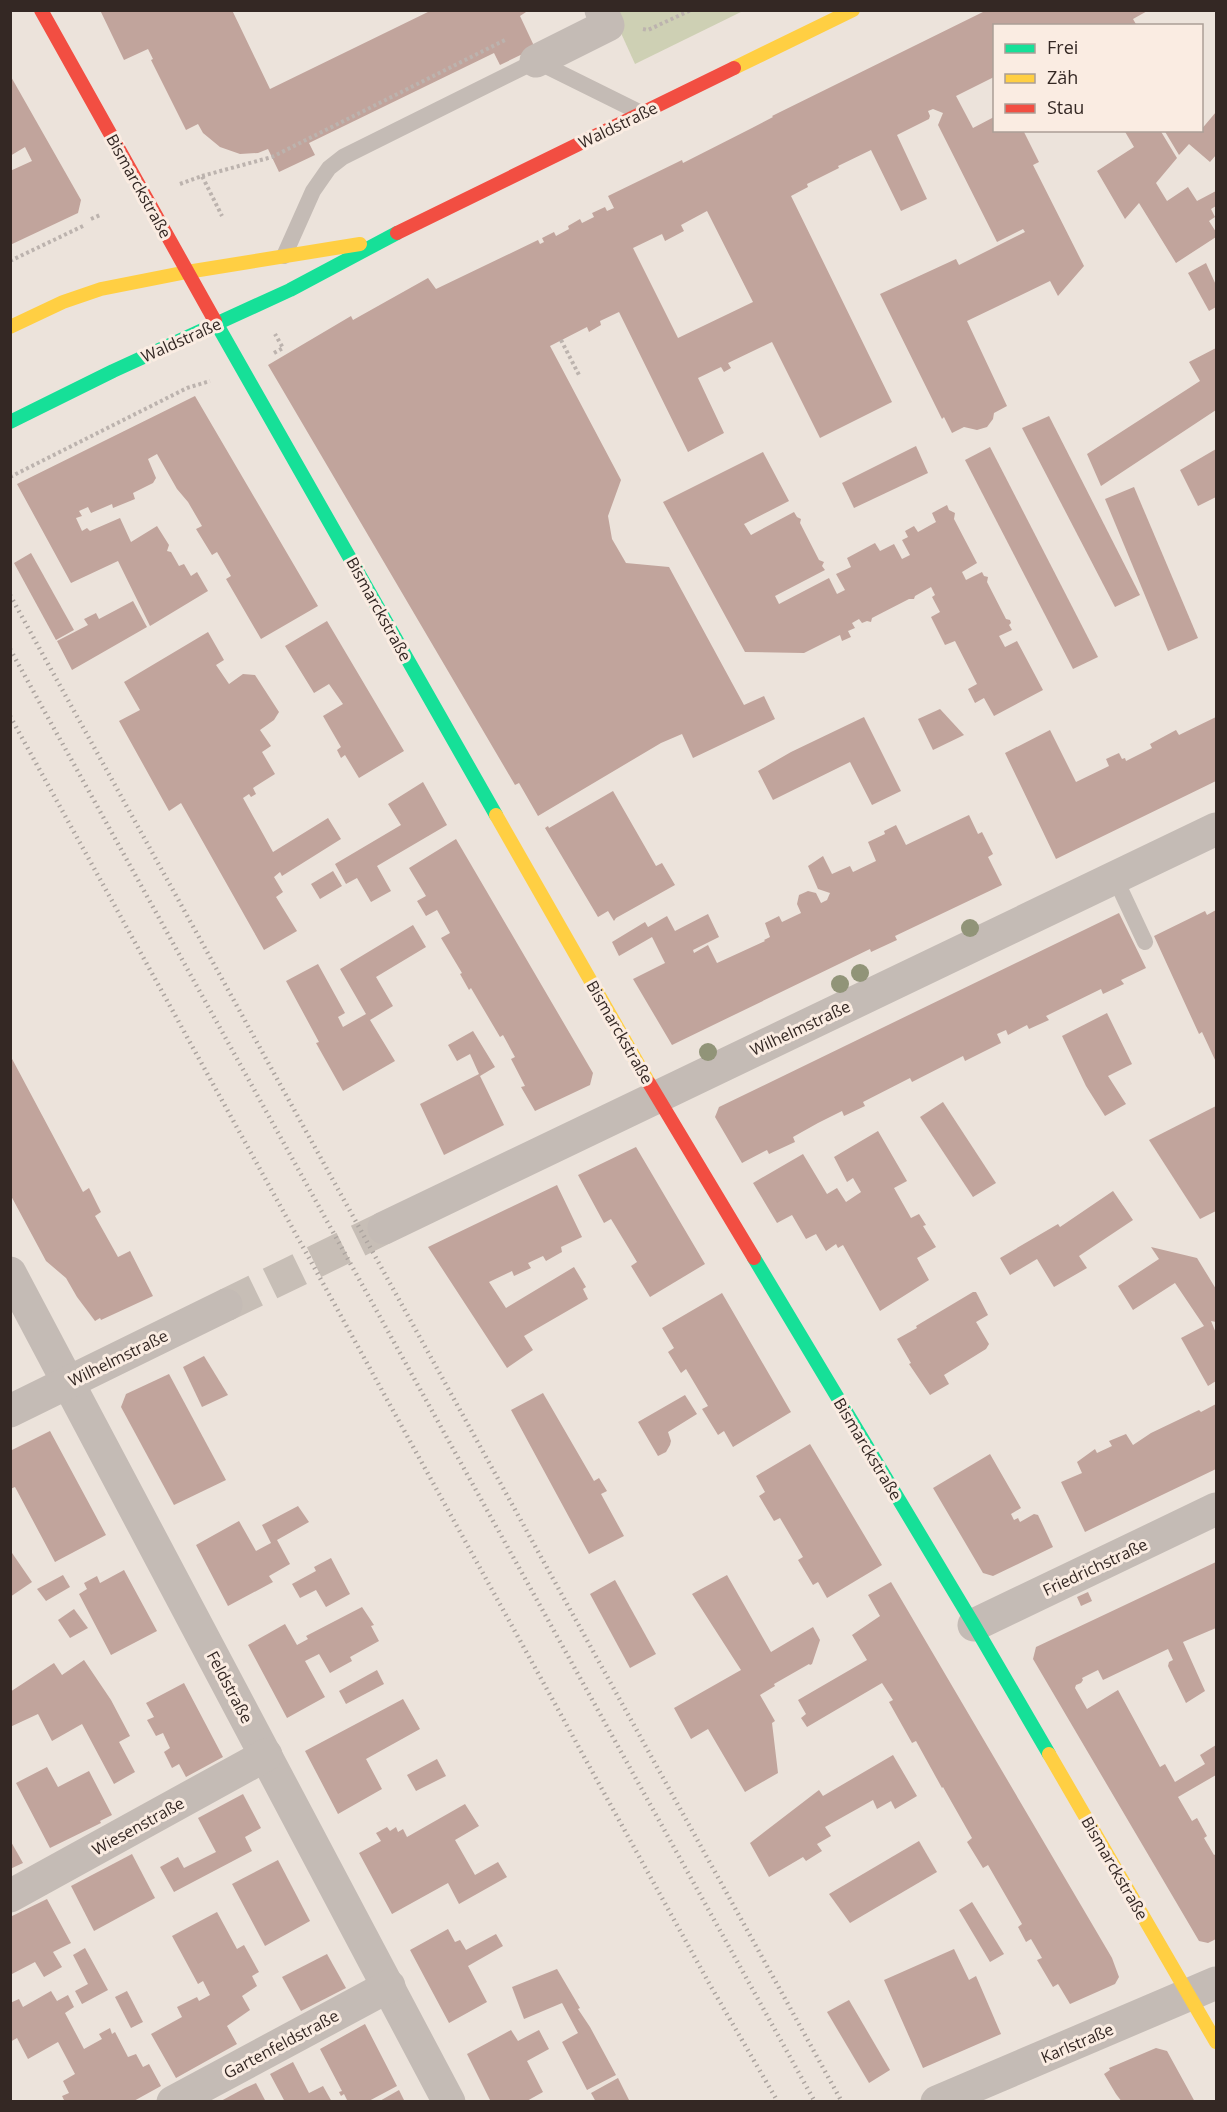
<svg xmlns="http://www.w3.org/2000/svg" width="1227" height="2112" font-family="'Open Sans',sans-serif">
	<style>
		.green { fill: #ced0b4 }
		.building { fill: #c1a49c; fill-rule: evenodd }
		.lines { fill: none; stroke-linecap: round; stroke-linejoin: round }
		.street-tunnel { stroke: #c7beb6; stroke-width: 33; stroke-dasharray: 33 16; stroke-linecap: butt }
		.path { stroke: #bcb3ae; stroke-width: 4; stroke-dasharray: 3 3; stroke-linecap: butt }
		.lane { stroke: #c4bbb5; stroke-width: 16 }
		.street { stroke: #c4bbb5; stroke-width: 33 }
		.fast { stroke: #16e098; stroke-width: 14 }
		.slow { stroke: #ffcf43; stroke-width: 14 }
		.jam { stroke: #f24e42; stroke-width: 14 }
		.rail { stroke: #aca49f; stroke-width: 4.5; stroke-dasharray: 1.5 4.5; stroke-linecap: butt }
		.tree { fill: #919478 }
		.labels { text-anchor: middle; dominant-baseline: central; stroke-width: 6; stroke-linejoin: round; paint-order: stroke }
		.street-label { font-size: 16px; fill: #342824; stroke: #faece2 }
	</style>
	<rect width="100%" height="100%" fill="#ece3db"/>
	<polygon class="green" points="611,11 743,11 635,64"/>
	<g class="building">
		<polygon points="100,10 232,10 270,89 432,10 529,10 520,16 535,48 500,65 494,53 309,143 315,155 279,172 268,149 258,153 240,154 220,147 203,133 198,124 186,130 151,60 153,59 148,49 124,60"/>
		<path d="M987 10H1149L1133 19 1137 26H994V77L956 96 973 128 994 117V130H1023L1039 162 1033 165 1084 266 1058 296 1050 281 967 321 1007 406 994 413 993 419 987 427 977 430 964 427 952 433 944 417 942 419 880 294 956 259 959 265 1025 232 1023 229 997 242 938 125 943 113 933 109 928 111 930 116 929 119 897 135 927 199 901 211 871 150 838 166 839 168 807 184 808 187 791 196 892 402 820 438 772 342 728 363 731 368 724 372 721 367 698 378 724 433 688 452 619 312 600 321 601 325 589 332 587 327 550 346 621 480 608 516 612 539 626 563 669 567 744 705 764 696 775 719 693 758 682 734 661 743 538 816 519 783 515 785 268 365 351 316 353 320 428 278 436 289 538 240 540 244 544 242 542 238 554 232 556 236 569 229 568 226 580 219 582 223 594 217 592 213 605 207 607 211 614 208 608 196 682 160 683 163 752 128 773 117 772 116ZM707 211 753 302 678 338 633 248 662 234 665 241 684 231 681 225Z"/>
		<polygon points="10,75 81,200 78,213 10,245 10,171 32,161 25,147 10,156"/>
		<polygon points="1216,112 1216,155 1210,162 1189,144 1179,155 1164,130 1200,131"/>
		<polygon points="1124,130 1160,130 1177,158 1156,183 1167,201 1188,187 1197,201 1216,191 1216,206 1211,209 1215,217 1209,221 1216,232 1216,237 1176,263 1139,203 1125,219 1097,171 1134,147"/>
		<polygon points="1206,263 1216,285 1216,307 1209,311 1188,273"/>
		<polygon points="1216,348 1216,410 1101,486 1087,454 1200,381 1189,362"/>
		<polygon points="195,396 318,606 261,639 226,579 231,576 217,552 212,555 196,529 202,526 188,502 177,489 157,454 148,459 156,478 153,483 133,493 135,499 113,508 112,504 91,513 88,507 79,511 82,516 76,518 82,531 87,528 90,531 120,518 131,542 157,526 169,545 167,551 171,552 179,566 184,564 191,576 197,572 208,591 150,626 118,561 71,583 17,484"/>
		<polygon points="1049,416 1140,595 1115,607 1022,428"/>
		<polygon points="916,446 928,473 854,508 842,483"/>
		<polygon points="990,447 1098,657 1073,669 965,460"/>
		<polygon points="1216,449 1216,497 1198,506 1180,470"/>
		<polygon points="763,452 789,501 744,524 751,535 794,512 797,517 801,519 800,523 819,560 824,562 822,566 825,570 775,596 779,604 829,578 837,594 845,590 836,574 851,567 847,558 875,543 880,551 894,544 902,559 910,555 902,540 908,537 905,531 914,526 918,532 936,522 932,513 947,505 949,510 955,513 954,519 977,563 962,572 966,580 982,572 984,576 988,577 987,582 1006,619 1010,620 1011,623 1009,625 1012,630 999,636 1005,647 1017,641 1043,690 994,716 984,698 975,703 968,689 977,684 955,641 945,645 931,617 940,612 932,597 935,595 931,587 915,596 914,599 909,599 872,618 871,622 867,621 862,623 859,619 852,623 855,628 848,631 851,637 842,641 840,635 804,653 745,652 663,502"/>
		<polygon points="1134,487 1198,638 1168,651 1105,499"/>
		<polygon points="31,553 74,630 56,640 14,563"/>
		<polygon points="133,601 147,627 72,670 57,641 88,625 84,619 96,613 99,619"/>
		<polygon points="327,621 404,751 359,778 345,755 341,758 337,750 341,747 323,716 343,704 329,684 314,693 285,646"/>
		<polygon points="208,632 224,660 216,665 229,684 243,674 255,675 279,712 274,720 260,730 271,746 262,752 275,774 253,788 256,794 251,797 249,794 243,798 273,852 328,818 341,839 282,876 280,872 274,877 283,892 276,897 297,931 264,950 181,803 169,811 119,721 140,710 124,682"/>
		<polygon points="940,709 964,735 933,750 918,719"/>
		<polygon points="864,717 901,791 872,805 850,762 773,800 758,771 791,752"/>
		<polygon points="1216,717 1216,781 1056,859 1005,753 1050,730 1076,782 1109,766 1106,759 1119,753 1122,759 1125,758 1126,761 1152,748 1150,744 1176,730 1179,735"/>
		<polygon points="423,782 447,825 377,866 391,891 371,902 357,878 346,884 335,864 401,825 388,804"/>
		<polygon points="613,791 656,866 662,863 675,885 616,918 614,921 608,911 598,917 545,828 548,826 549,828"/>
		<polygon points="969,815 978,834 982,832 993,854 988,857 1002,885 895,936 897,940 871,952 870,949 672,1045 633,979 665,963 652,937 619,956 612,942 645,922 648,927 667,916 675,931 708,914 719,937 693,950 694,953 708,945 717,963 765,941 764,940 770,937 765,923 779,916 782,922 801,913 797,904 799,895 808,891 816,893 821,903 827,900 830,893 818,889 808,866 823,856 832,874 850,866 853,872 876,861 868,842 885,834 884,831 896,825 906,845"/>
		<polygon points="456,839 593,1073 590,1085 535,1111 521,1087 525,1086 511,1059 515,1057 503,1035 500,1037 471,988 469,990 460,974 462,973 441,938 450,933 437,910 426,916 417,901 426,896 409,868"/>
		<polygon points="333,871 342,886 320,899 311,884"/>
		<polygon points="1216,910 1216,1062 1202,1032 1199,1034 1154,936 1205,911 1207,915"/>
		<polygon points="1119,913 1146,968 1121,980 1124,984 1103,994 1101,989 1046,1016 1049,1020 1029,1029 1027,1025 1008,1035 1006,1030 997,1034 1001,1043 965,1061 963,1056 912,1082 910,1078 863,1102 865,1106 844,1116 842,1111 818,1123 793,1137 795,1142 769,1154 767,1150 742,1163 715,1117 719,1107"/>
		<polygon points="413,925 426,947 376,977 393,1006 370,1020 395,1061 343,1091 316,1043 319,1042 286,981 318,964 345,1013 338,1017 343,1027 366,1014 340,969"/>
		<polygon points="1107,1013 1132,1064 1108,1076 1126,1104 1105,1116 1086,1086 1062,1036"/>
		<polygon points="473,1031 495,1067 480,1076 504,1125 444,1155 420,1104 479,1074 470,1054 457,1061 448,1045"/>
		<polygon points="10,1055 83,1192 89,1188 101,1212 95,1216 118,1257 130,1251 153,1296 101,1320 100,1318 95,1321 77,1297 66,1278 46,1261 10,1194"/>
		<polygon points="943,1102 996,1183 973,1197 920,1117"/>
		<polygon points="1216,1106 1216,1211 1200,1219 1149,1140"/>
		<polygon points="878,1131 907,1181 894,1188 911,1218 919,1214 926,1225 923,1226 936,1247 917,1258 929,1280 880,1311 843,1245 838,1248 836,1244 826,1251 816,1234 806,1239 792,1215 777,1223 753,1183 803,1154 827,1194 837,1188 846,1202 861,1192 853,1178 847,1182 834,1157"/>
		<polygon points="636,1147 705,1264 650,1297 631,1266 637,1262 611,1219 604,1223 578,1175"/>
		<polygon points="557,1185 582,1237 561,1247 562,1252 546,1261 543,1256 528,1263 531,1268 514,1276 512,1271 489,1282 506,1308 574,1267 586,1287 583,1289 588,1299 524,1336 533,1350 507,1368 428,1247"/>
		<polygon points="1113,1191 1133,1220 1079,1256 1087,1268 1054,1287 1037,1259 1010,1275 1000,1258 1058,1224 1060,1227"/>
		<polygon points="1151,1247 1197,1258 1216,1289 1216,1322 1211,1321 1216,1333 1216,1381 1208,1386 1181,1338 1204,1326 1175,1283 1133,1310 1118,1286 1159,1259"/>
		<polygon points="973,1292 976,1292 988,1315 976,1322 989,1344 986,1349 944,1375 949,1384 930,1395 909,1364 911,1363 897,1339 917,1328 916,1326"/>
		<polygon points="722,1293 791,1412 733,1447 724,1431 718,1435 702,1409 708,1406 686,1369 681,1373 668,1352 674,1348 662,1328"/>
		<polygon points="204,1356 228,1395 202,1407 183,1367"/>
		<polygon points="169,1374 226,1480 174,1505 121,1407 126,1394"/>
		<polygon points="543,1393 594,1481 599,1478 607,1491 601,1494 624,1536 589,1554 511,1410"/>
		<polygon points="685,1395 697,1414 668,1432 671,1441 670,1445 666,1452 658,1456 638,1422"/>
		<polygon points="1216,1404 1216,1469 1085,1532 1061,1482 1082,1473 1077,1462 1095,1449 1097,1453 1112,1446 1109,1441 1126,1434 1133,1445 1151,1433 1199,1410 1201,1412"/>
		<polygon points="50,1431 106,1535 55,1562 15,1487 10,1489 10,1451"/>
		<polygon points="810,1444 882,1565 827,1598 818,1582 813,1585 798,1560 803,1557 780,1518 774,1521 759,1496 765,1492 756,1476"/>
		<polygon points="990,1454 1021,1508 1011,1514 1014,1520 1018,1518 1020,1522 1034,1514 1038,1515 1053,1547 993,1576 983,1573 933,1488"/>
		<polygon points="298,1506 309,1522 277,1540 290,1564 269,1576 273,1582 228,1606 196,1545 239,1521 256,1551 271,1543 262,1525"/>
		<polygon points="10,1550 32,1582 10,1597"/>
		<polygon points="331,1558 350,1594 326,1607 316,1590 300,1598 292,1584 316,1571 314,1567"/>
		<polygon points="1216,1562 1216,1628 1183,1642 1205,1691 1186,1703 1168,1666 1169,1662 1173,1660 1168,1649 1103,1680 1098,1670 1082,1678 1083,1680 1081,1683 1076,1685 1075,1688 1087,1709 1118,1690 1160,1767 1165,1764 1175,1782 1205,1764 1200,1755 1216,1745 1216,1775 1178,1797 1192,1821 1197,1818 1207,1836 1204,1838 1214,1855 1216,1854 1216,1939 1208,1943 1199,1941 1033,1659 1036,1647"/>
		<polygon points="124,1570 157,1631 111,1655 79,1594 87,1589 84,1583 97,1576 100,1583"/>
		<polygon points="63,1575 70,1587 46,1601 37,1589"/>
		<polygon points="727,1575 771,1652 813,1627 820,1640 812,1664 810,1665 809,1664 774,1684 775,1686 760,1695 775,1721 772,1723 778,1773 745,1792 708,1729 691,1739 674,1708 741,1670 692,1594"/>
		<polygon points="615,1580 656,1654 630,1668 590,1594"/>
		<polygon points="891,1582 1112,1958 1119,1977 1115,1984 1070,2004 1058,1984 1053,1987 1037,1960 1042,1958 1031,1939 1026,1942 1018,1927 1022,1924 988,1865 983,1868 967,1842 972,1838 943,1787 942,1788 916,1741 912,1743 889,1702 893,1700 882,1683 807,1727 801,1718 806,1714 798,1700 867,1660 852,1635 880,1616 868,1595"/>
		<polygon points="1088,1592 1092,1601 1081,1606 1077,1597"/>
		<polygon points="362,1607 374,1625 371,1626 379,1641 350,1657 352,1661 330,1673 319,1654 305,1661 325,1697 287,1718 248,1645 285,1624 297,1645 308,1639 306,1636"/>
		<polygon points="74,1609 88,1628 70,1638 58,1620"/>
		<polygon points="84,1660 111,1700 130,1736 119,1742 135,1772 114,1784 82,1724 52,1741 38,1714 10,1727 10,1692 54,1663 62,1675"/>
		<polygon points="377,1670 384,1684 346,1704 339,1691"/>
		<polygon points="184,1683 223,1757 186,1777 179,1764 172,1768 164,1752 170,1748 163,1733 156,1736 147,1720 154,1717 146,1703"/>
		<polygon points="403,1699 420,1729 366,1759 382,1789 338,1814 305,1751"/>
		<polygon points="893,1755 917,1796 895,1809 891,1801 877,1809 873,1800 825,1827 831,1836 817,1844 822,1851 806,1861 803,1857 769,1877 750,1843 819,1790 823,1796"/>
		<polygon points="437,1759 446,1776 416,1791 407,1775"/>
		<polygon points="47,1767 58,1787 89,1771 112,1815 100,1821 101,1823 50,1848 16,1783"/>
		<polygon points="243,1794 261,1828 245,1837 252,1851 174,1892 160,1867 178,1857 184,1868 216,1852 198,1818"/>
		<polygon points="465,1804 479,1826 455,1840 475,1875 498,1862 507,1877 459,1904 448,1883 392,1914 359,1853 381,1841 376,1833 387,1827 390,1831 396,1827 398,1832 403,1829 407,1837"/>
		<polygon points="10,1840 23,1863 10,1869"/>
		<polygon points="919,1841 937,1872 850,1923 829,1894"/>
		<polygon points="132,1854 155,1898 94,1931 71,1886"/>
		<polygon points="278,1860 310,1921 265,1946 232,1884"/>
		<polygon points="47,1899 71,1943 53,1952 62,1967 44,1977 35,1962 10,1975 10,1917"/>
		<polygon points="972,1902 1004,1954 990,1962 959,1910"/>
		<polygon points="217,1912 237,1949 244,1945 259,1972 252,1976 257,1986 242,1996 250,2010 227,2026 237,2044 176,2078 151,2034 182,2017 177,2007 197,1997 199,2001 210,1995 203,1981 198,1984 172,1936"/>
		<polygon points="448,1929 455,1942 460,1940 466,1950 496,1934 503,1946 468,1966 487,2002 449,2023 410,1950"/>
		<polygon points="85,1948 108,1990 82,2004 75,1991 88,1984 73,1955"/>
		<polygon points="954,1949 969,1980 976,1976 1001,2034 923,2068 884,1980"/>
		<polygon points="327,1954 346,1988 301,2011 282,1977"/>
		<polygon points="557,1969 580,2008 578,2009 590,2027 616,2075 587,2090 562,2042 578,2033 562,2003 524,2019 512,1987"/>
		<polygon points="51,1991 57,2001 68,1995 74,2007 65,2013 84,2049 102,2039 99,2034 110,2028 112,2034 115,2032 128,2057 136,2054 143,2067 149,2064 161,2086 132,2102 65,2102 62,2096 69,2093 63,2081 75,2074 58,2042 28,2059 17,2038 10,2042 10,2003 19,1999 23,2007"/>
		<polygon points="127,1991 143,2022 131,2028 115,1997"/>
		<polygon points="849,2000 890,2070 869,2083 827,2012"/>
		<polygon points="365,2024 397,2086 367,2102 348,2102 344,2094 341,2096 339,2092 342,2091 320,2049"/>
		<polygon points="511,2030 518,2041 539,2030 549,2049 527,2061 543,2092 525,2102 491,2102 467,2054"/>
		<polygon points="1156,2048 1167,2051 1195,2102 1122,2102 1116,2094 1104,2074 1110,2070 1109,2068"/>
		<polygon points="293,2062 309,2093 323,2086 332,2102 285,2102 270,2074"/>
		<polygon points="618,2078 630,2102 596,2102 591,2093"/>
		<polygon points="256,2083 266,2102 219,2102 245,2088"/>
		<polygon points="399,2090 405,2102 378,2102"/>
	</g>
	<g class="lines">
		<polyline class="street-tunnel" points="226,1305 384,1228"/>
		<g class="path">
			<polyline points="643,29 648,30 691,10"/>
			<polyline points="202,176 272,157 507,39"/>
			<polyline points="180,184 202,176 222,216"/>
			<polyline points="91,219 100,215"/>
			<polyline points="10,261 85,225"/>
			<polyline points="561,340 579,375"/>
			<polyline points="274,353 283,348 275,334"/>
			<polyline points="10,477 187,388 210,381"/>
		</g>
		<g class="lane">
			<polyline points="284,256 313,191 329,168 343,157 536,61 641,113"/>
			<polyline points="1115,878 1145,942"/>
		</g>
		<g class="street">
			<polyline points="536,61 608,25 601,10"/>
			<polyline points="384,1228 1216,829"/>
			<polyline points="10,1273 449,2102"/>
			<polyline points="10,1411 226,1305"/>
			<polyline points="974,1625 1216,1509"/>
			<polyline points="10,1896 266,1755"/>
			<polyline points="173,2102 389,1986"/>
			<polyline points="937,2102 1216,1983"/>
		</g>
		<g class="fast">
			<polyline points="215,321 496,815"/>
			<polyline points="10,422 113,371 290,290 397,233"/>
			<polyline points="754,1258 974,1625 1049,1754"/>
		</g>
		<g class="slow">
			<polyline points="734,68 853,10"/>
			<polyline points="10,327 63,302 101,289 187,272 360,244"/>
			<polyline points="496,815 649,1083"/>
			<polyline points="1049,1754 1216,2042"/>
		</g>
		<g class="jam">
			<polyline points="41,10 215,321"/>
			<polyline points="397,233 734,68"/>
			<polyline points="649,1083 754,1258"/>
		</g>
		<g class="rail">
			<polyline points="10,595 842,2102"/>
			<polyline points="10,649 815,2102"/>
			<polyline points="10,716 710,1985 778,2102"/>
		</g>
	</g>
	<g class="tree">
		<circle cx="970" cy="928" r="9"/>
		<circle cx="860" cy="973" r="9"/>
		<circle cx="840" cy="984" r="9"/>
		<circle cx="708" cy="1052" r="9"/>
	</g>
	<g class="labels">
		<g class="street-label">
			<text transform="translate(618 125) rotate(-26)">Waldstraße</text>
			<text transform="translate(139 186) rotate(61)">Bismarckstraße</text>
			<text transform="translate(181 340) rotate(-24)">Waldstraße</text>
			<text transform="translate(379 609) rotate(61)">Bismarckstraße</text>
			<text transform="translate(800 1028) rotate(-25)">Wilhelmstraße</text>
			<text transform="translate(620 1032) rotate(60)">Bismarckstraße</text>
			<text transform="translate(118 1358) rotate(-26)">Wilhelmstraße</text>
			<text transform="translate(868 1449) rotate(59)">Bismarckstraße</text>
			<text transform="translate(1095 1567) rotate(-25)">Friedrichstraße</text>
			<text transform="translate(230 1687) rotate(62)">Feldstraße</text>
			<text transform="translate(138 1826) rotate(-29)">Wiesenstraße</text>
			<text transform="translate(1115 1868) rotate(60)">Bismarckstraße</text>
			<text transform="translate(1077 2043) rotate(-23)">Karlstraße</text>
			<text transform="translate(281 2044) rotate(-28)">Gartenfeldstraße</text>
		</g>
	</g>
	<rect width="1227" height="2112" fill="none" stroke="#342824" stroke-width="24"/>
	<rect x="993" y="24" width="210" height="108" fill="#faece2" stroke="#ab9e96" stroke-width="1.5"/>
	<rect x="1005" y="44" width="30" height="9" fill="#16e098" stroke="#ab9e96" stroke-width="1.5"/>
	<text x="1047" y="54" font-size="18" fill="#342824">Frei</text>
	<rect x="1005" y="74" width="30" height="9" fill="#ffcf43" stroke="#ab9e96" stroke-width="1.5"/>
	<text x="1047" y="84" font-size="18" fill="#342824">Zäh</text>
	<rect x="1005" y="104" width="30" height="9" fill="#f24e42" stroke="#ab9e96" stroke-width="1.5"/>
	<text x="1047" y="114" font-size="18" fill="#342824">Stau</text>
</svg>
